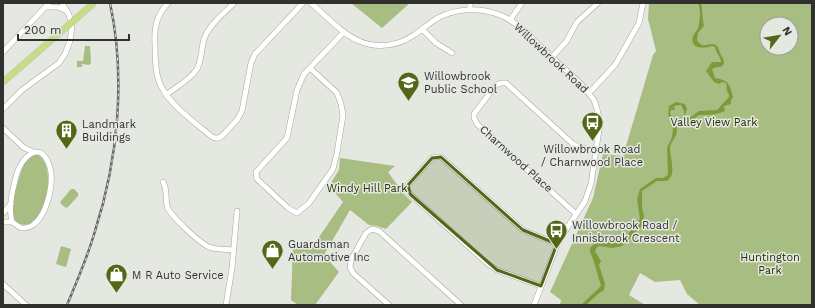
<svg xmlns="http://www.w3.org/2000/svg" width="815" height="308" font-family="'Work Sans',sans-serif">
	<style>
		.green { fill: #a8bd82; fill-rule: evenodd }
		.water { fill: #7e9b3c }
		.lines { fill: none; stroke-linecap: round; stroke-linejoin: round }
		.minor-casing { stroke: #a3a59f; stroke-width: 6 }
		.major-casing { stroke: #c5c5c4; stroke-width: 7 }
		.minor { stroke: #fff; stroke-width: 5 }
		.major { stroke: #c5dd83; stroke-width: 6 }
		.rail-casing { stroke: #666863; stroke-width: 2.5 }
		.rail { stroke: #e5e8e1; stroke-width: 1; stroke-dasharray: 3; stroke-linecap: butt }
		.major-bridge-casing { stroke: #c5c5c4; stroke-width: 7; stroke-linecap: butt }
		.major-bridge { stroke: #c5dd83; stroke-width: 6 }
		.marked { fill: #526817; fill-opacity: 0.2; stroke: #526817; stroke-width: 3; stroke-linejoin: round }
		.labels { text-anchor: middle; dominant-baseline: central; stroke-width: 3; stroke-linejoin: round; paint-order: stroke }
		.street-label { font-size: 11px; fill: #30312e; stroke: #e5e8e1 }
		.poi-label { font-size: 11px; fill: #30312e; stroke: #e5e8e1; text-anchor: start }
		.park-label { font-size: 11px; fill: #242f07; stroke: #e5e8e1 }
	</style>
	<rect width="100%" height="100%" fill="#e5e8e1"/>
	<g class="green">
		<polygon points="351,3 410,3 382,28"/>
		<path d="M649 3H812V305H700L687 294 680 280 655 282 640 273 629 295 645 305H560L561 300 550 292 593 198 603 154 623 156 653 55 656 51 648 19ZM767 24H791V48H767Z"/>
		<polygon points="85,46 90,46 91,63 89,65 82,64 82,67 77,67 77,61 83,61"/>
		<path d="M37 154C60 167 44 232 21 224 16 223 13 218 12 213 11 204 22 163 28 157 30 156 34 155 37 154Z"/>
		<polygon points="340,158 395,166 388,172 403,193 412,202 386,229 377,226 369,225 350,210 324,255 339,272 315,305 298,305 291,300 293,245 313,246 343,202 329,186 339,170"/>
		<polygon points="71,189 74,189 78,193 78,196 68,207 66,208 60,203 61,201"/>
		<polygon points="61,246 71,249 66,267 56,264"/>
	</g>
	<path class="water" d="M698 3H701C703 11 702 18 704 26L698 33 697 40C703 51 710 40 717 46 719 48 719 52 721 55 723 58 724 60 724 64L721 67H717L712 69 715 78C728 80 730 84 733 97L731 100V104L724 106 725 111C717 115 707 115 699 115L693 120 686 122 684 118V111L681 105 674 106 675 110H671L670 113C672 117 675 121 676 124 680 137 670 141 670 148 670 159 677 174 667 181H657L642 191V208L644 216 642 226 636 231 622 246 612 248 600 246 597 247 595 251 601 261 599 265 605 284 604 290 598 294 586 305H581L601 286C597 274 595 262 590 252V248C599 238 609 244 621 243L640 219 637 199 640 189 656 178H663L668 175 667 148 672 137 673 128 668 114 669 106 676 102 685 104 687 109 685 115 688 119 699 111 717 110 729 97V95L726 89 727 88 726 83 722 82 719 84 714 82 706 71 712 62H721C721 57 716 53 715 47L712 46C704 49 689 49 693 36 694 33 697 31 698 28 700 21 701 10 698 3Z"/>
	<g class="lines">
		<defs>
			<g id="minor">
				<path d="M168 3C156 16 154 28 155 45 155 56 155 68 158 78 164 101 193 121 211 136 215 139 219 139 223 135L237 120 242 111 251 63 255 54 303 3"/>
				<path d="M311 3C326 16 341 33 359 41 377 49 398 46 414 35 422 30 428 24 436 19 455 8 479 7 500 15 517 22 529 35 541 47 554 59 568 72 581 84L594 100 597 109 600 123 591 184 585 201 559 240 534 305"/>
				<polyline points="470,3 470,9"/>
				<polyline points="46,7 58,7 67,11"/>
				<polyline points="510,20 522,3"/>
				<polyline points="422,29 436,43 452,53"/>
				<polyline points="3,52 49,3"/>
				<polyline points="552,57 566,42 577,22 598,3"/>
				<polyline points="310,68 337,93 341,104 343,115 337,153 333,169 309,203 297,213 288,208 257,179 256,172 287,138 297,90 304,74 344,32"/>
				<polyline points="589,93 615,65 639,23 643,3"/>
				<path d="M166 95C176 87 190 80 197 69 202 60 201 49 204 39 209 25 223 14 234 3"/>
				<polyline points="3,109 22,90 59,63 65,54 70,41 72,26 69,15 62,3"/>
				<polyline points="3,128 23,147 33,152"/>
				<path d="M163 182C168 191 165 197 167 206 170 216 200 243 209 247 216 250 227 249 234 250"/>
				<polyline points="3,213 11,204"/>
				<polyline points="576,214 477,124 474,118 474,114 496,85 502,83 506,83 573,144 578,147 596,151"/>
				<path d="M3 222H12L21 228C26 228 30 227 33 225 48 214 56 178 48 162 38 140 22 159 17 173 13 188 8 206 12 222"/>
				<polyline points="3,284 26,305"/>
				<polyline points="541,286 497,270 488,264 410,194 408,190 408,185 432,158 435,157 441,157 523,230 557,244"/>
				<polyline points="226,305 232,268 237,211"/>
				<polyline points="389,305 353,273 350,267 351,260 366,233 372,229 379,231 461,305"/>
			</g>
			<polyline id="major" points="3,82 56,36"/>
		</defs>
		<use href="#minor" class="minor-casing"/>
		<use href="#major" class="major-casing"/>
		<use href="#minor" class="minor"/>
		<use href="#major" class="major"/>
		<defs>
			<path id="rail" d="M67 305C77 281 88 256 95 231 118 160 126 77 110 3"/>
		</defs>
		<use href="#rail" class="rail-casing"/>
		<use href="#rail" class="rail"/>
		<defs>
			<polyline id="major-bridge" points="56,36 94,3"/>
		</defs>
		<use href="#major-bridge" class="major-bridge-casing"/>
		<use href="#major-bridge" class="major-bridge"/>
	</g>
	<path class="marked" d="M441 157 523 230 557 244 541 286 497 270 410 194 408 185 432 158Z"/>
	<defs>
		<symbol id="school-pin" viewBox="-11 -11 22 30"><path d="M0 17L-7.5 6A9.5 9.5 0 1 1 7.5 6Z" fill="#526817" stroke="#e5e8e1"/><path d="M0-5L7-2L0 1L-7-2ZM-4 1L0 2.5L4 1V4Q0 6-4 4Z" fill="#fff"/></symbol>
		<symbol id="bus-pin" viewBox="-11 -11 22 30"><path d="M0 17L-7.5 6A9.5 9.5 0 1 1 7.5 6Z" fill="#526817" stroke="#e5e8e1"/><path d="M-5-6H5V4H4V6H2V4H-2V6H-4V4H-5ZM-3.5-4V0h7V-4ZM-3.5 1.2v1.5H-2V1.2ZM2 1.2v1.5H3.5V1.2Z" fill="#fff"/></symbol>
		<symbol id="building-pin" viewBox="-11 -11 22 30"><path d="M0 17L-7.5 6A9.5 9.5 0 1 1 7.5 6Z" fill="#526817" stroke="#e5e8e1"/><path d="M-4-6H4V6H1V3H-1V6H-4ZM-2.5-4.3h1.7v1.8h-1.7ZM.8-4.3h1.7v1.8H.8ZM-2.5-1h1.7V.8h-1.7ZM.8-1h1.7V.8H.8Z" fill="#fff"/></symbol>
		<symbol id="shop-pin" viewBox="-11 -11 22 30"><path d="M0 17L-7.5 6A9.5 9.5 0 1 1 7.5 6Z" fill="#526817" stroke="#e5e8e1"/><path d="M-5-2.5h2.3a2.7 3.5 0 0 1 5.4 0H5L5.5 6h-11ZM-1.5-2.5h3a1.5 2.3 0 0 0-3 0Z" fill="#fff"/></symbol>
	</defs>
	<g fill-rule="evenodd">
		<use href="#school-pin" x="396" y="70" width="25" height="34"/>
		<use href="#bus-pin" x="580" y="110" width="25" height="34"/>
		<use href="#building-pin" x="54" y="118" width="25" height="34"/>
		<use href="#bus-pin" x="544" y="218" width="25" height="34"/>
		<use href="#shop-pin" x="260" y="238" width="25" height="34"/>
		<use href="#shop-pin" x="104" y="262" width="25" height="34"/>
	</g>
	<g class="labels">
		<g class="street-label">
			<text transform="translate(551 58) rotate(43)">Willowbrook Road</text>
			<text transform="translate(516 159) rotate(42)">Charnwood Place</text>
		</g>
		<g class="poi-label">
			<text x="424" y="76">Willowbrook<tspan x="424" dy="13">Public School</tspan></text>
			<text x="82" y="124">Landmark<tspan x="82" dy="13">Buildings</tspan></text>
			<text x="592" y="149" text-anchor="middle">Willowbrook Road<tspan x="592" dy="13">/ Charnwood Place</tspan></text>
			<text x="572" y="225">Willowbrook Road /<tspan x="572" dy="13">Innisbrook Crescent</tspan></text>
			<text x="288" y="244">Guardsman<tspan x="288" dy="13">Automotive Inc</tspan></text>
			<text x="132" y="275">M R Auto Service</text>
		</g>
		<g class="park-label">
			<text x="714" y="122">Valley View Park</text>
			<text x="367" y="188">Windy Hill Park</text>
			<text x="770" y="257">Huntington<tspan x="770" dy="13">Park</tspan></text>
		</g>
	</g>
	<rect width="815" height="308" fill="none" stroke="#30312e" stroke-width="8"/>
	<g transform="translate(779 36) rotate(59)"><circle r="19" fill="#e5e8e1" stroke="#9d9f99"/>
	<path d="M0-3L7 15L0 10L-7 15Z" fill="#526817"/>
	<text y="-6" font-size="11" font-weight="bold" text-anchor="middle" fill="#30312e">N</text>
	</g>
	<path d="M18 34v6h111v-6" fill="none" stroke="#30312e" stroke-width="2"/>
	<text x="24" y="34" font-size="12" fill="#30312e" stroke="#e5e8e1" stroke-width="3" paint-order="stroke">200 m</text>
</svg>
